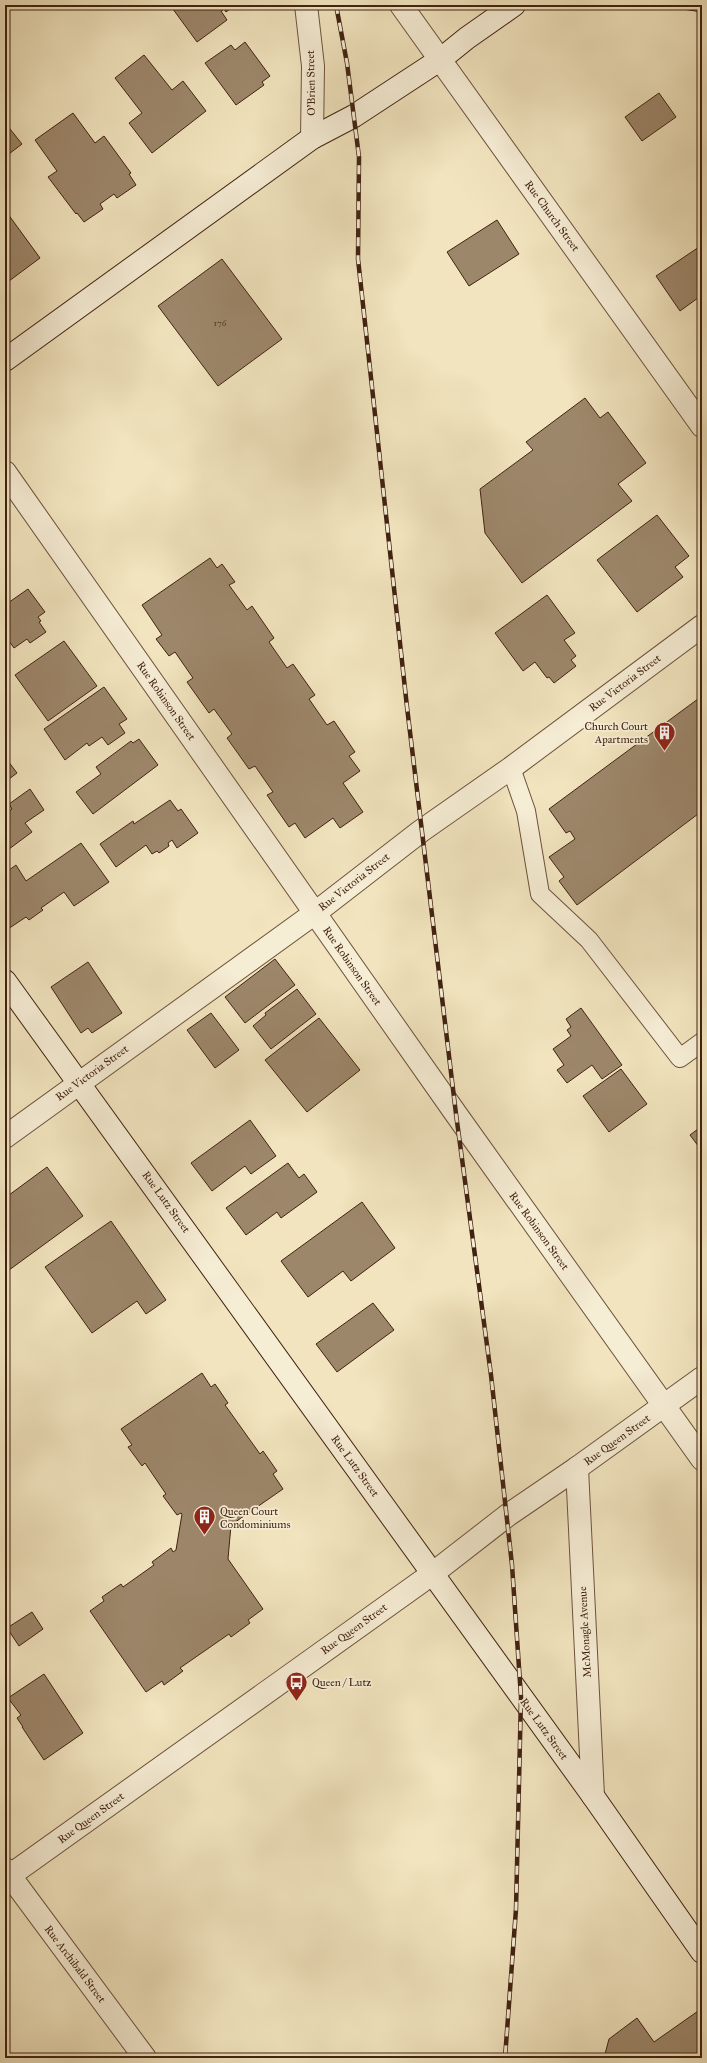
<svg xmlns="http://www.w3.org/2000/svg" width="707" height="2063" font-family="'IM FELL Great Primer',serif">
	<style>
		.building { fill: #9d876b; stroke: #412211 }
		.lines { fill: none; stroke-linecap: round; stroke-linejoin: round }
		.lane-casing { stroke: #6d523c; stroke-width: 20 }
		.street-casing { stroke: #6d523c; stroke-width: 24 }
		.secondary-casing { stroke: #412211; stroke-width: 24 }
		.lane { stroke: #f6edd5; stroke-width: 18 }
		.street { stroke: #f6edd5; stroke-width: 22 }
		.secondary { stroke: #f6edd5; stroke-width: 22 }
		.rail-casing { stroke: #412211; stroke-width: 4.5 }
		.rail { stroke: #f6edd5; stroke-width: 3; stroke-dasharray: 9; stroke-linecap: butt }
		.labels { text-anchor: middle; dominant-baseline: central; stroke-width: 3.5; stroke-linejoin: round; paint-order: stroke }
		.number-label { font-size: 9px; fill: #583b28 }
		.street-label { font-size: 11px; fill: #412211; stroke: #f6edd5 }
		.poi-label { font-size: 11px; fill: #412211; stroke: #f6edd5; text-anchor: start }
	</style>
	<rect width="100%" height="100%" fill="#f1e4be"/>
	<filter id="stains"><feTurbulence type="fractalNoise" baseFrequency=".005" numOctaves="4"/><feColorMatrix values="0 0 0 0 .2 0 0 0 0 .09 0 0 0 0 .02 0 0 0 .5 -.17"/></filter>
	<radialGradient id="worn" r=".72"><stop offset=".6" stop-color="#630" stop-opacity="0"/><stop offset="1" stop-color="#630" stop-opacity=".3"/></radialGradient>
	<g class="building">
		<polygon points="170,5 235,5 226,12 224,9 221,11 227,20 197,42"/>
		<polygon points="668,5 702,5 702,12 670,7"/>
		<polygon points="245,42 270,76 262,82 264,85 236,105 205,63 231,45 235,50"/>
		<polygon points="144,55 172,90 183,81 206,111 152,153 129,123 142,113 115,78"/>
		<polygon points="659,93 676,117 642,141 625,117"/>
		<polygon points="73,113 95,143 104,136 131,173 129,174 136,185 117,198 114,194 100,204 103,209 84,222 77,213 76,214 48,177 57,171 35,140"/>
		<polygon points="6,124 22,144 5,157 5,125"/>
		<polygon points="5,210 40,258 5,284"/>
		<polygon points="497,220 519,254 469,286 447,252"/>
		<polygon points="702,245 702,295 680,311 656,276"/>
		<polygon points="222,259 282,339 218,386 158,306"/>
		<polygon points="585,398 600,418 608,412 646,463 618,484 632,501 522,583 485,533 480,489 533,450 526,442"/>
		<polygon points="657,515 689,556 675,567 683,577 637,612 597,560"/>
		<polygon points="210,558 217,568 222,564 235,582 229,585 247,610 252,606 274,638 269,642 287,668 293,664 315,695 309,699 327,725 334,721 355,752 349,756 360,771 343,783 363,812 340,828 333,818 305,838 295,823 289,827 267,795 273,792 255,766 249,769 227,738 232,734 214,709 209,713 187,682 193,678 175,652 169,656 156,639 162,635 142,605"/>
		<polygon points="28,589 45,612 38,617 41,621 39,622 46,632 30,643 27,639 14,648 7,638 5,640 5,605"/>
		<polygon points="547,595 575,633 564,640 576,656 571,660 576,666 554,683 549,677 547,678 535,662 523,671 495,633"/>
		<polygon points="64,641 97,686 48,721 15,675"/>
		<polygon points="104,687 127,719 119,724 125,733 108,745 102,737 89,746 87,743 65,760 44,729"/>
		<polygon points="702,696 702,811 577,905 559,881 564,877 549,857 575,839 570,831 566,833 549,809"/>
		<polygon points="139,739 158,765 93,814 76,792 101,774 96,767 131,741 133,743"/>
		<polygon points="5,757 17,773 5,782"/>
		<polygon points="30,789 44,810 25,823 32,832 5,852 5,815 12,809 9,804"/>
		<polygon points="170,800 178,811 181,809 198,833 177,848 172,840 168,843 169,846 159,853 157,851 152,854 146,845 116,867 100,844 133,821 134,824"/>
		<polygon points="81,843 109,882 74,906 64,892 41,908 43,910 29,920 26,917 5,931 5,873 16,865 26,881"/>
		<polygon points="275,959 295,985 245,1023 225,997"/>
		<polygon points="88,962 122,1013 92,1033 88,1028 81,1033 51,987"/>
		<polygon points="297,989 316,1014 271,1049 253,1026 266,1015 265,1013"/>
		<polygon points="581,1008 622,1065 602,1079 592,1065 567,1083 557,1070 564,1065 553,1049 571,1036 567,1030 571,1027 566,1019"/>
		<polygon points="211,1013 239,1050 215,1068 187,1030"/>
		<polygon points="319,1018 360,1070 307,1112 265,1060"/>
		<polygon points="621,1069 647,1104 609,1132 583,1096"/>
		<polygon points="250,1120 276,1156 251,1174 245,1166 212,1191 191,1163"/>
		<polygon points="702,1126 702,1151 690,1135"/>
		<polygon points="288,1163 299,1178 304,1174 317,1192 281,1218 277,1212 246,1235 226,1208"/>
		<polygon points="47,1167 83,1216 5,1273 5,1198"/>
		<polygon points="362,1202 395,1248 351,1281 343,1271 308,1297 281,1261"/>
		<polygon points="111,1221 166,1300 146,1314 137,1301 92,1333 45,1267"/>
		<polygon points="373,1303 394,1330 337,1372 316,1344"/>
		<polygon points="202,1373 211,1387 215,1384 228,1403 225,1405 260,1454 263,1451 277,1471 273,1474 283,1489 231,1525 228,1559 263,1609 248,1620 250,1623 231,1637 229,1634 180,1668 183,1671 164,1685 162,1681 146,1692 90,1611 104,1601 102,1597 121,1584 123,1587 154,1565 152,1562 171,1548 173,1552 176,1550 182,1514 181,1513 177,1515 163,1496 166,1494 145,1463 142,1466 128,1447 132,1445 121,1429"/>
		<polygon points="32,1612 43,1629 19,1646 7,1628"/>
		<polygon points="44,1674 83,1733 44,1760 22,1727 23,1727 17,1718 21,1715 8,1698"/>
		<polygon points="701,2009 702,2058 604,2058 609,2039 637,2018 654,2042"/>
	</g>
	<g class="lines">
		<defs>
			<polyline id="lane" points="511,768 526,811 540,894 589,940 680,1058 702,1042"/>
			<g id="street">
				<polyline points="306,5 313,66 312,138"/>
				<polyline points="401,5 702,426"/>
				<polyline points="5,472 456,1114 702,1459"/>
				<polyline points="5,1137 315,913 421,831 511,768 702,626"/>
				<polyline points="577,1468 593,1796"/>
				<polyline points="5,1869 145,2058"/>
				<polyline points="5,1879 432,1574 508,1515 577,1468 702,1378"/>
			</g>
			<g id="secondary">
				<polyline points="5,360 312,138 354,116 441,59 467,38 514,5"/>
				<polyline points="5,981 593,1796 702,1952"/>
			</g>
		</defs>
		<use href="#lane" class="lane-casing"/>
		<use href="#street" class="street-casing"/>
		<use href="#secondary" class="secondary-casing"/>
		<use href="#lane" class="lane"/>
		<use href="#street" class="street"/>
		<use href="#secondary" class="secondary"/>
		<defs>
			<polyline id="rail" points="336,5 347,63 359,157 358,259 407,707 456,1114 491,1375 512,1565 521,1697 516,1909 505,2058"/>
		</defs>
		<use href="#rail" class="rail-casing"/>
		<use href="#rail" class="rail"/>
	</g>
	<defs>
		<symbol id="building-pin" viewBox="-11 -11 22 30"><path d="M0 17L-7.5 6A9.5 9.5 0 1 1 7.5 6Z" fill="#8f2418" stroke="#f6edd5"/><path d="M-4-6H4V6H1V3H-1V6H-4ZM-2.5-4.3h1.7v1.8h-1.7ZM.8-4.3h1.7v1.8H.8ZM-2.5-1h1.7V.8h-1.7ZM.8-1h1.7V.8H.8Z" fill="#fff"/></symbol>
		<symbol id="bus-pin" viewBox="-11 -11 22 30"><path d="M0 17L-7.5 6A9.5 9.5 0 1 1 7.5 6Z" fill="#8f2418" stroke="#f6edd5"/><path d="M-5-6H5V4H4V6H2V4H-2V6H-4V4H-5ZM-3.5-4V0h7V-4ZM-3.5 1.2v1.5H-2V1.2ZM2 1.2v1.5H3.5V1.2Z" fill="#fff"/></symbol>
	</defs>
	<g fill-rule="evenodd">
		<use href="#building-pin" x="652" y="720" width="25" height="34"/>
		<use href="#building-pin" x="192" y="1504" width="25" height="34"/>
		<use href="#bus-pin" x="284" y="1670" width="25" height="34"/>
	</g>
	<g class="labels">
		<g class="number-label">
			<text x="220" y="322">176</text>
		</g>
		<g class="street-label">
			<text transform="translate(311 83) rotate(-91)">O'Brien Street</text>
			<text transform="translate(552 216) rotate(54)">Rue Church Street</text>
			<text transform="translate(625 683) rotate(-37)">Rue Victoria Street</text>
			<text transform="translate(166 701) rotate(55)">Rue Robinson Street</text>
			<text transform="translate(354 882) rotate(-38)">Rue Victoria Street</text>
			<text transform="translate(352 966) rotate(55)">Rue Robinson Street</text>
			<text transform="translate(92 1073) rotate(-36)">Rue Victoria Street</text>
			<text transform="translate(166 1202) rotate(54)">Rue Lutz Street</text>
			<text transform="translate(539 1231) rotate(54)">Rue Robinson Street</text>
			<text transform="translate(617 1440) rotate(-36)">Rue Queen Street</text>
			<text transform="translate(355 1466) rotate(54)">Rue Lutz Street</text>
			<text transform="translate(354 1629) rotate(-36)">Rue Queen Street</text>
			<text transform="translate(585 1632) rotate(-93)">McMonagle Avenue</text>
			<text transform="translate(544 1729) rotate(54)">Rue Lutz Street</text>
			<text transform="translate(91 1818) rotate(-36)">Rue Queen Street</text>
			<text transform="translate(75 1964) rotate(53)">Rue Archibald Street</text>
		</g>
		<g class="poi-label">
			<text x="648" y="726" text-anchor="end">Church Court<tspan x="648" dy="13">Apartments</tspan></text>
			<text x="220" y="1511">Queen Court<tspan x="220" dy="13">Condominiums</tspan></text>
			<text x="312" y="1682">Queen / Lutz</text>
		</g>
	</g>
	<rect width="707" height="2063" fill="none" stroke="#f1e4be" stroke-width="20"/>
	<rect x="6" y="6" width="695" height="2051" fill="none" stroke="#412211" stroke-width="2"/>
	<rect x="10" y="10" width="687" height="2043" fill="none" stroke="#412211"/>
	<rect width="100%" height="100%" filter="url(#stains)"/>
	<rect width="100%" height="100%" fill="url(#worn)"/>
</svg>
